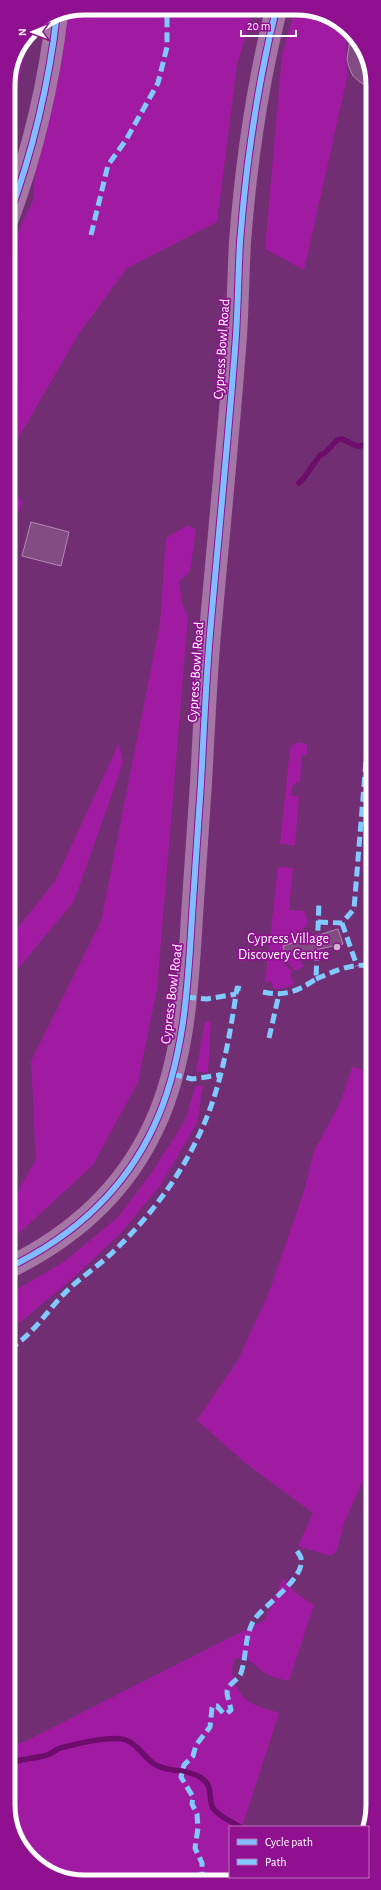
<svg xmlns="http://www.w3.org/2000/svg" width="381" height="1890" font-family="'Alegreya Sans',sans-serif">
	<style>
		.green { fill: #a11ba2 }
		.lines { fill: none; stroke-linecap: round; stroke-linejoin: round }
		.stream { stroke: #6c0d6b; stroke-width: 5.5 }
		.building { fill: #824b82; stroke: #b38ab4 }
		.minor { stroke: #a575a6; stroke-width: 22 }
		.quiet { stroke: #80caff; stroke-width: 5; stroke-dasharray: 10 5; stroke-linecap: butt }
		.cycleway-casing { stroke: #8f118f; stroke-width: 8 }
		.cycleway { stroke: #80bcff; stroke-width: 6 }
		.poi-dot { fill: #ceb6ce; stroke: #8f118f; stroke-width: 1.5 }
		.labels { text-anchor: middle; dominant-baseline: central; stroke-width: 3.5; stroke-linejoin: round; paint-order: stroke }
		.street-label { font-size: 14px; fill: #fff; stroke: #8f118f }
		.poi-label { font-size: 14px; fill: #fff; stroke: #8f118f; text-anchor: end }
		.rim { fill: none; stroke: #fff; stroke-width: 5 }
	</style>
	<rect width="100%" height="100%" fill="#722e72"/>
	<g class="green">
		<polygon points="85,8 253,10 237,65 217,222 127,268 78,335 16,442 8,480 8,253 33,200 47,20 56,14"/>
		<polygon points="295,10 316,11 346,30 347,78 304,270 265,249 282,55"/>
		<polygon points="29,34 8,131 8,80"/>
		<polygon points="8,482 23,503 8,530"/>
		<polygon points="188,525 196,530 190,571 179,581 182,603 188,617 157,989 138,1082 93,1165 16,1236 8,1239 8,1209 36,1159 31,1061 101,921 160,623 166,538"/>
		<polygon points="299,742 307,745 307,755 302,755 300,781 292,786 291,795 299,797 295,845 280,844 290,749 294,744"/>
		<polygon points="119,743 123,763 74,901 8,981 8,940 55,881"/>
		<polygon points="371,755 373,755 373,871 362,870"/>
		<path d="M278 867 293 868 289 910 306 911 305 914 308 921 307 926 297 932 300 955 295 956 299 958 303 966 298 970H294L284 957 278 955V957L292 972 290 976 294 983C290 988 280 989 274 989L271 981 265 983Z"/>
		<polygon points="208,1021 211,1023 208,1073 196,1071 205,1022"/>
		<polygon points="352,1067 364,1070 373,1068 373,1458 344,1523 337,1550 331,1556 298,1546 313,1513 243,1461 197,1420 238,1360 269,1292 305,1188 314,1151 341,1101"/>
		<polygon points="195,1086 203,1086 197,1123 160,1186 120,1234 72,1279 23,1320 9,1329 8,1295 65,1261 118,1217 152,1172 186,1119"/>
		<path d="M283 1578 297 1594 314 1605 289 1681C283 1679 274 1678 268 1675 256 1668 250 1655 235 1659 228 1672 236 1691 247 1700 253 1706 271 1710 279 1713L242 1827H230V1864L224 1881 70 1880 27 1856 9 1815V1744L22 1743 265 1620Z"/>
	</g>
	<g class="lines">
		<g class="stream">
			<polyline points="299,483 304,478 320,455 325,453 337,440 342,439 357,446 369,445 372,448"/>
			<path d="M9 1762C21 1760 33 1758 44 1756 50 1755 55 1750 60 1748 75 1744 113 1735 126 1740 140 1745 145 1761 158 1766 174 1773 189 1768 204 1780 213 1787 208 1800 213 1808 219 1817 231 1821 240 1827"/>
		</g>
	</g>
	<g class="building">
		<polygon points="351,33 354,34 372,75 372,89 360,82 353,76 349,67 347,59"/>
		<polygon points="31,522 69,532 61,566 22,556"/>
		<polygon points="338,929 343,944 286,956 283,946"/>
	</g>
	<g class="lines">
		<g class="minor">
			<path d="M8 219C32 154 49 83 57 14"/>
			<path d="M8 1268C72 1237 124 1191 154 1126 184 1062 188 987 192 916 195 872 198 827 201 783 204 729 206 676 211 622 219 531 228 440 235 349 238 313 238 277 240 242 246 163 257 86 276 10"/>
		</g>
		<g class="quiet">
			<polyline points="91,235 108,165 126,140 158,83 167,47 167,9"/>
			<polyline points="318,922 342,923 354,909 367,748 373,748"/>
			<polyline points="342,923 357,966"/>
			<path d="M316 979C333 972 355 961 373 967"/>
			<path d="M263 992C285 997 298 991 316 979L319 902"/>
			<polyline points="186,997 207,999 236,994"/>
			<polyline points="269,1038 279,994"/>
			<polyline points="172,1074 192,1079 220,1075"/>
			<path d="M9 1349C34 1335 49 1307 70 1288 84 1275 101 1264 114 1251 156 1211 190 1163 210 1109 224 1071 231 1028 237 988L242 989"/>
			<path d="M200 1881 202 1879V1863L195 1848 198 1828 197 1814 192 1804 193 1797 181 1777 184 1765 193 1756 196 1745 210 1727 212 1708 213 1706H217L223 1713 226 1714 231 1710C230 1704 227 1697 227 1692 228 1683 238 1681 241 1673 247 1655 244 1637 254 1620 264 1605 306 1578 301 1558 300 1555 297 1551 295 1548"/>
		</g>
		<defs>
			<g id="cycleway">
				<path d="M8 219C32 154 49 83 57 14"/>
				<path d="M8 1268C72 1237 124 1191 154 1126 184 1062 188 987 192 916 195 872 198 827 201 783 204 729 206 676 211 622 219 531 228 440 235 349 238 313 238 277 240 242 246 163 257 86 276 10"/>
			</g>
		</defs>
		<use href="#cycleway" class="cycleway-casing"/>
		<use href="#cycleway" class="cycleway"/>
	</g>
	<circle class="poi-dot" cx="337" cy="947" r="4"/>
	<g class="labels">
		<g class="street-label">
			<text transform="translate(222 349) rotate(-86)">Cypress Bowl Road</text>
			<text transform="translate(196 672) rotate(-86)">Cypress Bowl Road</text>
			<text transform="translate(172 994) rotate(-83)">Cypress Bowl Road</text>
		</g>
		<g class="poi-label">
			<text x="329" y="939">Cypress Village<tspan x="329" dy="16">Discovery Centre</tspan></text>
		</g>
	</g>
	<path d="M0 0H381V1890H0ZM85 15H296A70 70 0 0 1 366 85V1805A70 70 0 0 1 296 1875H85A70 70 0 0 1 15 1805V85A70 70 0 0 1 85 15Z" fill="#8f118f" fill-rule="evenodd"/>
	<path class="rim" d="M85 15H296A70 70 0 0 1 366 85V1805A70 70 0 0 1 296 1875H85A70 70 0 0 1 15 1805V85A70 70 0 0 1 85 15Z"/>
	<rect x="229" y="1826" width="140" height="52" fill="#8f118f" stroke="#bc70bc"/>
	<rect x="237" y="1839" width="20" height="6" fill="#80bcff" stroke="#bc70bc"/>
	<text x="265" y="1846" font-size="12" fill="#ffffff">Cycle path</text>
	<rect x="237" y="1859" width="20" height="6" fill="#80caff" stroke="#bc70bc"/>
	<text x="265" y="1866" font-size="12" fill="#ffffff">Path</text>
	<g transform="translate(32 32) rotate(269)" stroke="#8f118f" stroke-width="3" paint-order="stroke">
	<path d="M0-3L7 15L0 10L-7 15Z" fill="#ffffff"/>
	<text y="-6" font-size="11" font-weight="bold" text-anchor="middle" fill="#ffffff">N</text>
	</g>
	<path d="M241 30v6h55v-6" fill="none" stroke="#ffffff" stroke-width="2"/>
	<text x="247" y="30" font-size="12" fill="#ffffff" stroke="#8f118f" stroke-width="3" paint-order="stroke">20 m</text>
</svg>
